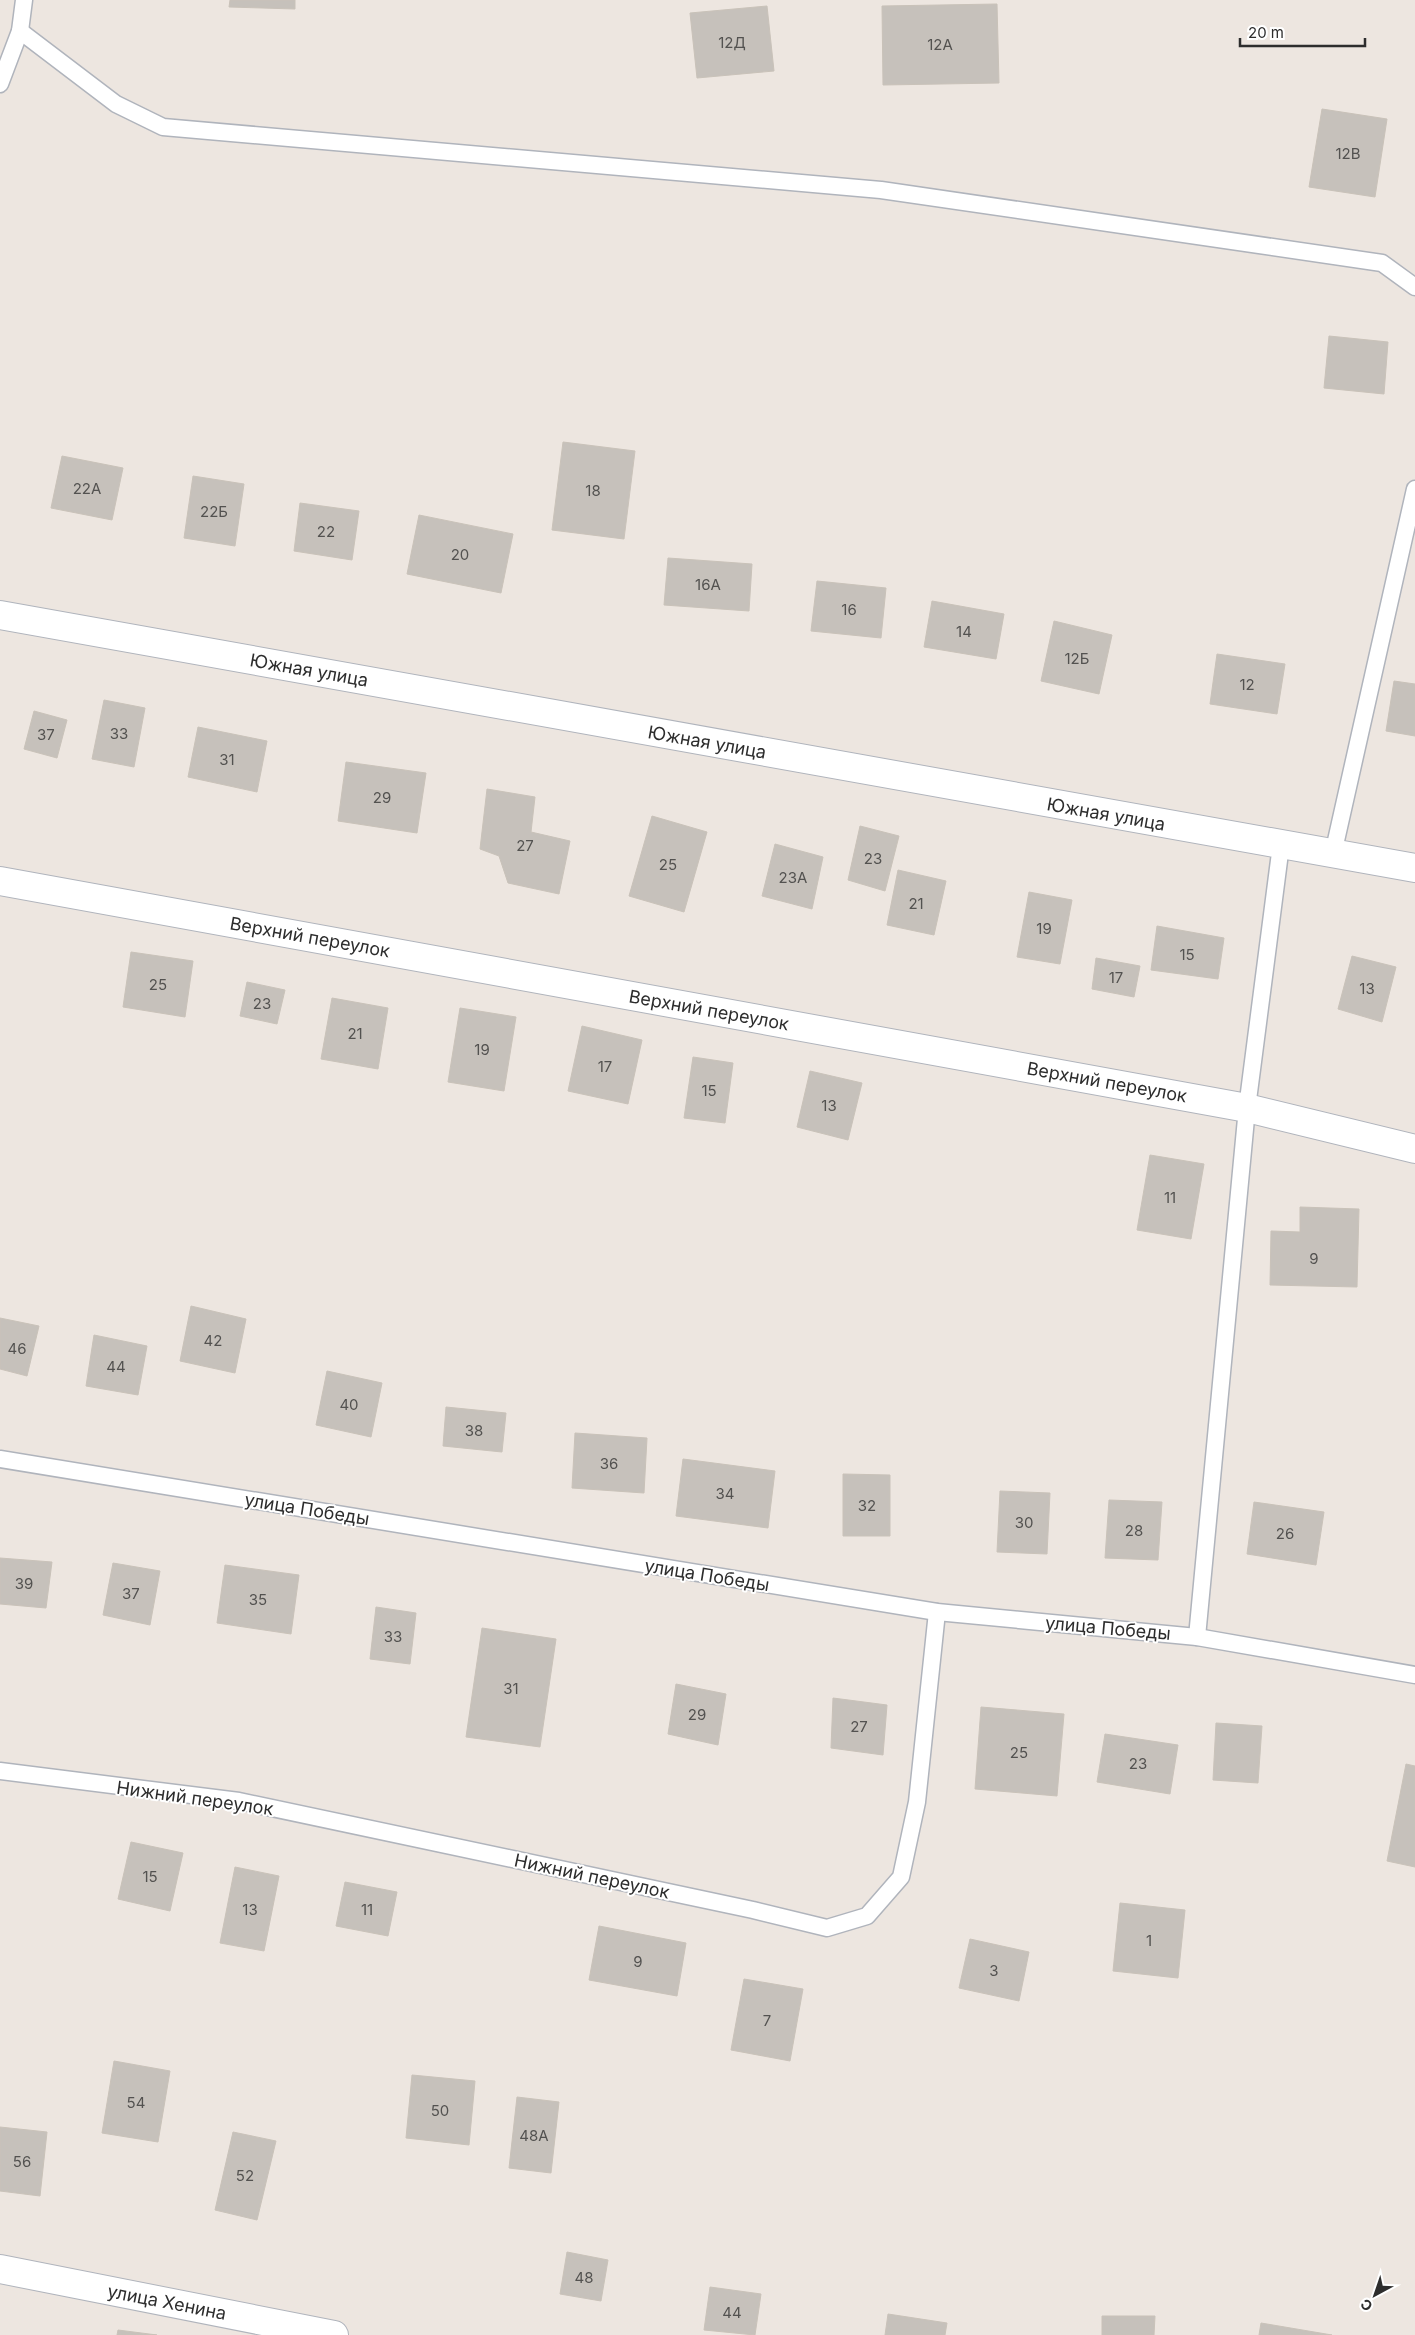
<svg xmlns="http://www.w3.org/2000/svg" width="1415" height="2335" font-family="Inter,sans-serif">
	<style>
		.building { fill: #c6c1bb; stroke: #c9c2b9 }
		.lines { fill: none; stroke-linecap: round; stroke-linejoin: round }
		.service-casing { stroke: #b0b4bc; stroke-width: 19 }
		.minor-casing { stroke: #b0b4bc; stroke-width: 30 }
		.service { stroke: #fff; stroke-width: 16 }
		.minor { stroke: #fff; stroke-width: 28 }
		.labels { text-anchor: middle; dominant-baseline: central; stroke-width: 4; stroke-linejoin: round; paint-order: stroke }
		.number-label { font-size: 15px; fill: #535250 }
		.street-label { font-size: 18px; fill: #2d2d2d; stroke: #fff }
	</style>
	<rect width="100%" height="100%" fill="#ede6e0"/>
	<g class="building">
		<polygon points="230,0 295,0 295,9 229,7"/>
		<polygon points="997,4 999,83 883,85 882,6"/>
		<polygon points="767,6 774,71 697,78 690,13"/>
		<polygon points="1322,109 1387,119 1375,197 1309,187"/>
		<polygon points="1329,336 1388,342 1384,394 1324,388"/>
		<polygon points="563,442 635,451 624,539 552,530"/>
		<polygon points="62,456 123,468 112,520 51,508"/>
		<polygon points="193,476 244,484 235,546 184,538"/>
		<polygon points="300,503 359,511 352,560 294,551"/>
		<polygon points="419,515 513,534 501,593 407,574"/>
		<polygon points="668,558 752,564 749,611 664,605"/>
		<polygon points="817,581 886,588 881,638 811,631"/>
		<polygon points="932,601 1004,614 996,659 924,647"/>
		<polygon points="1054,621 1112,635 1099,694 1041,681"/>
		<polygon points="1217,654 1285,664 1277,714 1210,704"/>
		<polygon points="1394,681 1415,684 1415,736 1386,731"/>
		<polygon points="104,700 145,708 134,767 92,759"/>
		<polygon points="34,711 67,720 57,758 24,749"/>
		<polygon points="198,727 267,741 257,792 188,777"/>
		<polygon points="346,762 426,773 417,833 338,821"/>
		<polygon points="487,789 535,797 531,832 570,841 559,894 508,883 499,856 480,849"/>
		<polygon points="652,816 707,832 684,912 629,896"/>
		<polygon points="860,826 899,836 885,891 848,880"/>
		<polygon points="775,844 823,857 812,909 762,896"/>
		<polygon points="898,870 946,881 934,935 887,925"/>
		<polygon points="1029,892 1072,900 1060,964 1017,957"/>
		<polygon points="1157,926 1224,938 1218,979 1151,970"/>
		<polygon points="131,952 193,961 185,1017 123,1007"/>
		<polygon points="1352,956 1396,967 1382,1022 1338,1009"/>
		<polygon points="1096,958 1140,966 1134,997 1092,989"/>
		<polygon points="247,982 285,990 277,1024 240,1016"/>
		<polygon points="332,998 388,1008 378,1069 321,1059"/>
		<polygon points="460,1008 516,1017 504,1091 448,1082"/>
		<polygon points="582,1026 642,1040 628,1104 568,1091"/>
		<polygon points="693,1057 733,1063 725,1123 684,1118"/>
		<polygon points="810,1071 862,1083 848,1140 797,1127"/>
		<polygon points="1150,1155 1204,1164 1191,1239 1137,1230"/>
		<polygon points="1300,1207 1359,1209 1357,1287 1270,1285 1271,1231 1300,1232"/>
		<polygon points="191,1306 246,1319 235,1373 180,1361"/>
		<polygon points="0,1318 39,1326 27,1376 0,1369"/>
		<polygon points="94,1335 147,1346 138,1395 86,1386"/>
		<polygon points="327,1371 382,1383 371,1437 316,1425"/>
		<polygon points="446,1407 506,1413 502,1452 443,1446"/>
		<polygon points="575,1433 647,1438 644,1493 572,1488"/>
		<polygon points="683,1459 775,1471 768,1528 676,1516"/>
		<polygon points="843,1474 890,1475 890,1536 843,1536"/>
		<polygon points="1000,1491 1050,1493 1047,1554 997,1552"/>
		<polygon points="1109,1500 1162,1502 1158,1560 1105,1558"/>
		<polygon points="1254,1502 1324,1512 1316,1565 1247,1554"/>
		<polygon points="0,1558 52,1562 46,1608 0,1604"/>
		<polygon points="113,1563 160,1571 150,1625 103,1615"/>
		<polygon points="225,1565 299,1575 291,1634 217,1623"/>
		<polygon points="376,1607 416,1613 410,1664 370,1659"/>
		<polygon points="482,1628 556,1639 540,1747 466,1737"/>
		<polygon points="676,1684 726,1694 718,1745 668,1734"/>
		<polygon points="833,1698 887,1705 883,1755 831,1748"/>
		<polygon points="981,1707 1064,1714 1057,1796 975,1789"/>
		<polygon points="1216,1723 1262,1726 1258,1783 1213,1780"/>
		<polygon points="1105,1734 1178,1745 1170,1794 1097,1782"/>
		<polygon points="1406,1764 1415,1766 1415,1867 1387,1861"/>
		<polygon points="131,1842 183,1853 170,1911 118,1899"/>
		<polygon points="235,1867 279,1876 264,1951 220,1943"/>
		<polygon points="345,1882 397,1892 388,1936 336,1926"/>
		<polygon points="1120,1903 1185,1910 1178,1978 1113,1971"/>
		<polygon points="599,1926 686,1943 677,1996 589,1980"/>
		<polygon points="970,1939 1029,1952 1019,2001 959,1988"/>
		<polygon points="744,1979 803,1989 790,2061 731,2050"/>
		<polygon points="114,2061 170,2071 158,2142 102,2133"/>
		<polygon points="412,2075 475,2081 469,2145 406,2138"/>
		<polygon points="517,2097 559,2102 551,2173 509,2168"/>
		<polygon points="0,2127 47,2132 40,2196 0,2191"/>
		<polygon points="233,2132 276,2141 257,2220 215,2210"/>
		<polygon points="567,2252 608,2260 601,2301 560,2294"/>
		<polygon points="710,2287 761,2294 755,2335 704,2330"/>
		<polygon points="888,2314 947,2323 945,2335 885,2335"/>
		<polygon points="1102,2316 1155,2316 1154,2335 1102,2335"/>
		<polygon points="1261,2323 1332,2335 1259,2335"/>
		<polygon points="118,2330 157,2335 117,2335"/>
	</g>
	<g class="lines">
		<defs>
			<g id="service">
				<polyline points="20,31 116,104 163,127 881,190 1382,263 1415,287"/>
				<polyline points="0,84 20,31 24,0"/>
				<polyline points="1333,854 1415,489"/>
				<polyline points="0,1459 937,1612 1197,1637 1415,1675"/>
				<polyline points="1197,1637 1247,1108 1281,845"/>
				<polyline points="0,1771 239,1801 753,1910 827,1928 867,1916 901,1877 917,1802 937,1612"/>
			</g>
			<g id="minor">
				<polyline points="0,615 1415,868"/>
				<polyline points="0,881 1247,1108 1415,1149"/>
				<polyline points="0,2269 334,2335"/>
			</g>
		</defs>
		<use href="#service" class="service-casing"/>
		<use href="#minor" class="minor-casing"/>
		<use href="#service" class="service"/>
		<use href="#minor" class="minor"/>
	</g>
	<g class="labels">
		<g class="number-label">
			<text x="732" y="42">12Д</text>
			<text x="940" y="44">12А</text>
			<text x="1348" y="153">12В</text>
			<text x="87" y="488">22А</text>
			<text x="593" y="490">18</text>
			<text x="214" y="511">22Б</text>
			<text x="326" y="531">22</text>
			<text x="460" y="554">20</text>
			<text x="708" y="584">16А</text>
			<text x="849" y="609">16</text>
			<text x="964" y="631">14</text>
			<text x="1077" y="658">12Б</text>
			<text x="1247" y="684">12</text>
			<text x="119" y="733">33</text>
			<text x="46" y="734">37</text>
			<text x="227" y="759">31</text>
			<text x="382" y="797">29</text>
			<text x="525" y="845">27</text>
			<text x="873" y="858">23</text>
			<text x="668" y="864">25</text>
			<text x="793" y="877">23А</text>
			<text x="916" y="903">21</text>
			<text x="1044" y="928">19</text>
			<text x="1187" y="954">15</text>
			<text x="1116" y="977">17</text>
			<text x="158" y="984">25</text>
			<text x="1367" y="988">13</text>
			<text x="262" y="1003">23</text>
			<text x="355" y="1033">21</text>
			<text x="482" y="1049">19</text>
			<text x="605" y="1066">17</text>
			<text x="709" y="1090">15</text>
			<text x="829" y="1105">13</text>
			<text x="1170" y="1197">11</text>
			<text x="1314" y="1258">9</text>
			<text x="213" y="1340">42</text>
			<text x="17" y="1348">46</text>
			<text x="116" y="1366">44</text>
			<text x="349" y="1404">40</text>
			<text x="474" y="1430">38</text>
			<text x="609" y="1463">36</text>
			<text x="725" y="1493">34</text>
			<text x="867" y="1505">32</text>
			<text x="1024" y="1522">30</text>
			<text x="1134" y="1530">28</text>
			<text x="1285" y="1533">26</text>
			<text x="24" y="1583">39</text>
			<text x="131" y="1593">37</text>
			<text x="258" y="1599">35</text>
			<text x="393" y="1636">33</text>
			<text x="511" y="1688">31</text>
			<text x="697" y="1714">29</text>
			<text x="859" y="1726">27</text>
			<text x="1019" y="1752">25</text>
			<text x="1138" y="1763">23</text>
			<text x="150" y="1876">15</text>
			<text x="250" y="1909">13</text>
			<text x="367" y="1909">11</text>
			<text x="1149" y="1940">1</text>
			<text x="638" y="1961">9</text>
			<text x="994" y="1970">3</text>
			<text x="767" y="2020">7</text>
			<text x="136" y="2102">54</text>
			<text x="440" y="2110">50</text>
			<text x="534" y="2135">48А</text>
			<text x="22" y="2161">56</text>
			<text x="245" y="2175">52</text>
			<text x="584" y="2277">48</text>
			<text x="732" y="2312">44</text>
		</g>
		<g class="street-label">
			<text transform="translate(309 670) rotate(10)">Южная улица</text>
			<text transform="translate(707 742) rotate(10)">Южная улица</text>
			<text transform="translate(1106 814) rotate(10)">Южная улица</text>
			<text transform="translate(310 937) rotate(10)">Верхний переулок</text>
			<text transform="translate(709 1010) rotate(10)">Верхний переулок</text>
			<text transform="translate(1107 1082) rotate(10)">Верхний переулок</text>
			<text transform="translate(307 1509) rotate(9)">улица Победы</text>
			<text transform="translate(707 1575) rotate(9)">улица Победы</text>
			<text transform="translate(1108 1628) rotate(5)">улица Победы</text>
			<text transform="translate(195 1798) rotate(8)">Нижний переулок</text>
			<text transform="translate(592 1876) rotate(12)">Нижний переулок</text>
			<text transform="translate(167 2302) rotate(11)">улица Хенина</text>
		</g>
	</g>
	<g transform="translate(1375 2295) rotate(220)" stroke="#ffffff" stroke-width="4" paint-order="stroke">
	<path d="M0-4L9 19L0 12L-9 19Z" fill="#2d2d2d"/>
	<text y="-8" font-size="14" font-weight="bold" text-anchor="middle" fill="#2d2d2d">С</text>
	</g>
	<path d="M1240 38v8h125v-8" fill="none" stroke="#2d2d2d" stroke-width="2.5"/>
	<text x="1248" y="38" font-size="15" fill="#2d2d2d" stroke="#ffffff" stroke-width="4" paint-order="stroke">20 m</text>
</svg>
